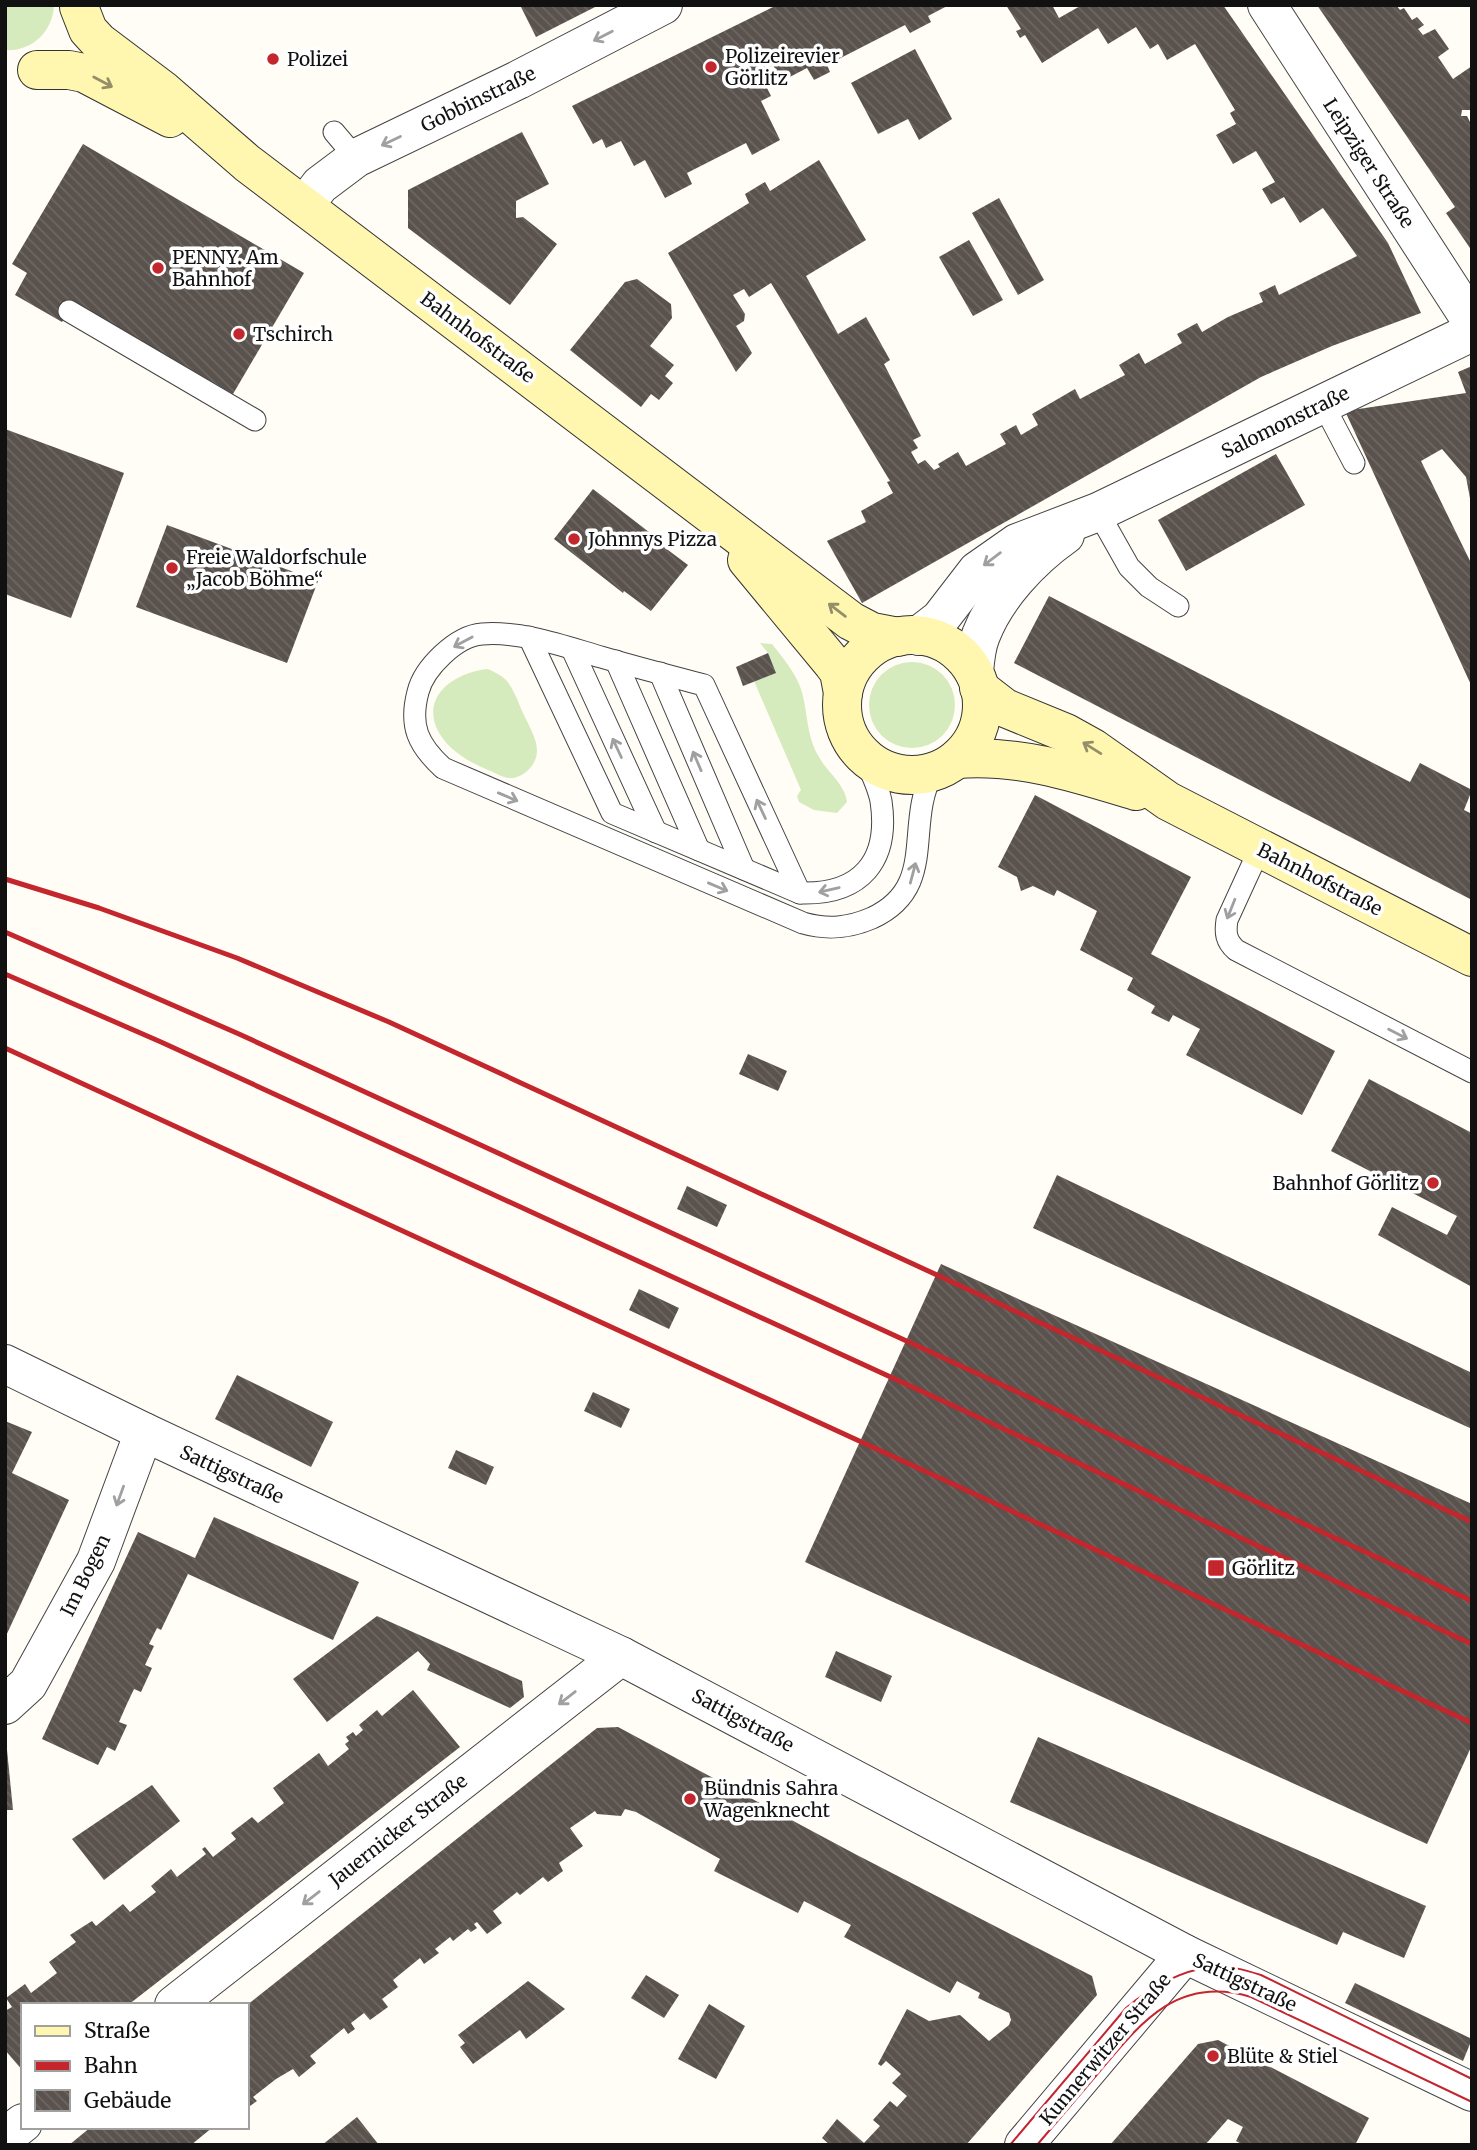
<svg xmlns="http://www.w3.org/2000/svg" width="1477" height="2150" font-family="Merriweather,serif">
	<style>
		.grass { fill: #d5ebbd }
		.building { fill: url(#building-back-hatch) }
		.lines { fill: none; stroke-linecap: round; stroke-linejoin: round }
		.service-casing { stroke: #444; stroke-width: 23 }
		.minor-casing { stroke: #444; stroke-width: 40 }
		.secondary-casing { stroke: #333; stroke-width: 40 }
		.service { stroke: #fff; stroke-width: 21 }
		.minor { stroke: #fff; stroke-width: 38 }
		.secondary { stroke: #fff6b0; stroke-width: 38 }
		.tram { stroke: #c4262e; stroke-width: 2 }
		.rail { stroke: #c4262e; stroke-width: 5 }
		.oneway { stroke: #a0a0a0 }
		.oneway2 { stroke: #948f68 }
		.poi-dot { fill: #c4262e; stroke: #fff; stroke-width: 2.5 }
		.labels { text-anchor: middle; dominant-baseline: central; stroke-width: 7; stroke-linejoin: round; paint-order: stroke }
		.poi-label { font-size: 19px; fill: #111; stroke: #fff; text-anchor: start }
		.street-label { font-size: 19px; fill: #111; stroke: #fff }
	</style>
	<defs>
		<pattern id="building-back-hatch" width="6" height="6" patternUnits="userSpaceOnUse" patternTransform="scale(1.75)"><rect width="6" height="6" fill="#5a524d"/><path d="M-1 5l2 2M0 0l6 6M5-1l2 2" fill="none" stroke="#6d6662"/></pattern>
	</defs>
	<rect width="100%" height="100%" fill="#fffdf5"/>
	<g class="grass">
		<path d="M5 5H54C53 31 32 52 5 50Z"/>
		<path d="M760 643 772 644C783 658 795 672 801 689 808 711 806 736 819 757 827 772 845 784 847 802L837 813 814 810 799 802 797 796 801 790 754 681 768 653Z"/>
		<circle cx="912" cy="705" r="43"/>
		<path d="M488 669C494 672 501 675 506 680 514 689 518 702 523 713 531 731 545 749 531 767 527 772 520 777 513 778 504 779 496 773 488 770 469 762 448 750 438 731 420 695 456 672 488 669Z"/>
	</g>
	<g class="building">
		<polygon points="520,5 599,5 536,37"/>
		<polygon points="777,5 949,5 928,16 931,22 910,33 905,25 827,65 830,72 814,80 807,68 782,81 773,65 759,72 771,96 761,101 780,140 752,155 746,143 687,173 692,184 665,198 645,160 634,166 621,141 606,148 602,139 593,144 572,106"/>
		<polygon points="1006,5 1052,5 1059,18 1082,5 1223,5 1388,243 1421,313 1332,346 1261,377 862,603 827,541 866,522 861,511 893,493 887,482 890,481 771,283 749,297 744,289 733,295 745,314 744,321 736,326 752,353 736,372 668,253 749,203 745,194 765,182 770,191 819,160 866,240 806,276 838,334 866,317 890,360 884,364 921,436 913,440 918,448 911,452 918,464 925,460 934,470 940,467 938,464 958,452 966,466 1006,444 1000,434 1016,425 1021,435 1038,425 1032,414 1075,389 1080,399 1125,375 1119,365 1139,353 1145,364 1182,343 1177,334 1197,323 1202,332 1228,317 1263,302 1259,293 1275,285 1279,295 1357,256 1323,208 1300,223 1284,197 1271,204 1262,189 1275,182 1256,151 1233,164 1216,135 1236,124 1230,113 1235,110 1195,44 1167,60 1158,44 1150,49 1136,27 1108,44 1098,28 1042,63 1025,35 1020,38 1016,31 1021,29"/>
		<polygon points="1317,5 1396,5 1400,10 1404,8 1412,20 1417,17 1424,25 1418,29 1423,35 1435,29 1449,49 1438,57 1453,79 1472,66 1472,110 1462,110 1461,116 1467,116 1472,126 1472,251 1446,213 1455,207"/>
		<polygon points="915,49 952,119 919,140 908,119 878,134 851,83"/>
		<polygon points="522,132 549,184 516,201 516,218 523,217 557,244 510,305 408,228 408,190"/>
		<polygon points="83,144 304,273 233,394 74,302 62,322 15,295 27,273 12,264"/>
		<polygon points="999,198 1044,280 1018,295 972,213"/>
		<polygon points="969,240 1003,300 973,316 939,257"/>
		<polygon points="637,279 671,304 672,318 650,346 674,365 665,376 673,383 659,400 651,394 641,407 570,350 625,282"/>
		<polygon points="1472,366 1472,509 1466,477 1442,449 1421,461 1472,565 1472,687 1345,411 1466,393 1458,372"/>
		<polygon points="5,429 124,473 71,618 5,594"/>
		<polygon points="1276,454 1305,505 1186,571 1158,520"/>
		<polygon points="593,489 662,542 660,544 688,565 651,611 624,591 623,593 554,539"/>
		<polygon points="167,525 318,581 287,663 136,607"/>
		<polygon points="1049,596 1410,782 1420,763 1472,790 1464,810 1472,814 1472,900 1014,663"/>
		<polygon points="768,653 776,673 743,686 736,667"/>
		<polygon points="1035,795 1191,877 1151,954 1335,1051 1302,1115 1186,1055 1200,1029 1173,1015 1169,1022 1151,1013 1155,1006 1127,990 1133,978 1080,950 1097,911 1057,890 1054,896 1033,886 1021,891 1017,877 998,867"/>
		<polygon points="748,1054 787,1071 778,1091 739,1074"/>
		<polygon points="1369,1079 1472,1133 1472,1287 1378,1235 1392,1207 1447,1235 1457,1216 1331,1151"/>
		<polygon points="1057,1175 1472,1373 1472,1429 1033,1228"/>
		<polygon points="687,1186 727,1205 717,1227 677,1209"/>
		<polygon points="941,1264 1472,1504 1472,1745 1427,1844 805,1562"/>
		<polygon points="639,1289 679,1308 669,1329 629,1310"/>
		<polygon points="237,1375 333,1422 311,1467 215,1419"/>
		<polygon points="593,1392 630,1409 621,1428 584,1411"/>
		<polygon points="5,1421 32,1432 12,1473 69,1500 5,1638"/>
		<polygon points="456,1450 494,1467 486,1485 448,1468"/>
		<polygon points="214,1517 359,1582 333,1640 188,1574 161,1630 157,1628 149,1644 154,1646 145,1665 152,1668 141,1692 134,1689 126,1706 119,1722 127,1725 115,1751 107,1747 98,1765 42,1739 138,1532 195,1558"/>
		<polygon points="377,1616 522,1681 524,1697 510,1708 427,1670 430,1664 418,1651 327,1722 293,1679"/>
		<polygon points="836,1651 892,1676 881,1702 825,1677"/>
		<polygon points="413,1690 460,1747 128,2005 23,2005 23,2071 5,2050 5,2011 12,2007 6,1998 25,1984 31,1993 57,1973 49,1962 76,1942 70,1935 92,1921 96,1926 123,1904 130,1912 156,1892 151,1886 171,1869 177,1877 206,1854 202,1849 205,1847 213,1857 236,1839 231,1833 252,1817 258,1823 284,1803 273,1788 319,1753 328,1766 349,1749 345,1744 349,1741 346,1737 353,1732 356,1736 363,1730 359,1725 377,1710 382,1716"/>
		<polygon points="618,1727 855,1854 1092,1976 1097,1995 966,2145 830,2145 822,2138 837,2119 864,2143 880,2126 873,2120 890,2101 897,2107 907,2096 892,2083 901,2074 886,2061 881,2066 878,2064 907,2009 929,2021 960,2015 989,2041 1009,2025 1011,2020 1009,2013 978,1998 980,1993 957,1981 950,1993 844,1937 851,1925 804,1901 798,1913 714,1871 720,1859 636,1812 625,1809 621,1816 597,1814 595,1811 570,1828 583,1846 559,1863 563,1871 548,1882 543,1877 520,1895 517,1892 493,1911 502,1923 487,1934 477,1922 474,1924 477,1928 471,1932 468,1929 453,1941 450,1937 435,1949 439,1953 424,1964 420,1958 393,1980 398,1987 382,1999 388,2007 370,2020 364,2013 351,2023 355,2029 348,2034 344,2028 310,2056 316,2063 299,2077 293,2069 276,2079 253,2097 257,2101 247,2108 247,2005 597,1728"/>
		<polygon points="1038,1737 1426,1906 1404,1958 1343,1932 1337,1945 1010,1802"/>
		<polygon points="5,1750 7,1750 13,1810 5,1810"/>
		<polygon points="152,1785 180,1821 104,1880 72,1839"/>
		<polygon points="646,1975 679,1995 664,2018 631,1998"/>
		<polygon points="528,1981 565,2009 526,2039 520,2030 473,2064 460,2047 465,2043 458,2035"/>
		<polygon points="1355,1983 1472,2039 1463,2061 1345,2003"/>
		<polygon points="709,2004 745,2026 716,2079 678,2059"/>
		<polygon points="1218,2040 1369,2118 1355,2145 1243,2145 1236,2141 1243,2127 1228,2119 1205,2145 1110,2145 1198,2044"/>
		<polygon points="357,2117 379,2145 322,2145"/>
		<polygon points="91,2127 213,2127 191,2145 69,2145"/>
	</g>
	<g class="lines">
		<defs>
			<g id="service">
				<polyline points="334,132 356,158"/>
				<polyline points="69,311 255,420"/>
				<polyline points="1323,404 1354,463"/>
				<polyline points="1098,512 1129,567 1149,587 1178,606"/>
				<path d="M529 637 612 813 800 893C861 895 890 861 881 801 878 785 870 770 863 755"/>
				<polyline points="572,649 656,832"/>
				<polyline points="616,661 699,850"/>
				<polyline points="660,673 744,869"/>
				<path d="M1260 848 1227 920C1225 933 1226 941 1236 950L1472 1072"/>
				<path d="M800 893 704 685C670 676 635 667 601 657 563 646 522 631 482 634 456 636 424 668 418 692 409 726 418 745 443 768L803 923C828 930 849 928 872 918 939 887 904 825 933 772"/>
			</g>
			<g id="minor">
				<polyline points="1267,5 1472,322"/>
				<polyline points="304,206 320,185 356,158 518,80 663,5"/>
				<polyline points="918,636 940,619 977,571 1017,543 1098,512 1472,332"/>
				<path d="M974 672C975 660 976 647 981 635 996 596 1031 559 1065 535"/>
				<polyline points="5,1364 144,1432 621,1656 1185,1954 1472,2092"/>
				<polyline points="5,1705 28,1684 96,1561 144,1432"/>
				<polyline points="174,2005 621,1656"/>
				<polyline points="5,2137 23,2123"/>
				<polyline points="1024,2145 1185,1954"/>
			</g>
			<g id="secondary">
				<polyline points="79,7 88,30 99,42 164,91 247,163 851,621 872,632 898,637"/>
				<polyline points="37,70 69,70 84,73 170,118"/>
				<polyline points="747,560 833,664 839,672 843,693"/>
				<circle cx="912" cy="705" r="70"/>
				<polyline points="979,688 1005,708 1066,733 1093,748 1168,801 1472,957"/>
				<path d="M957 759C1020 754 1077 773 1136 791"/>
			</g>
		</defs>
		<use href="#service" class="service-casing"/>
		<use href="#minor" class="minor-casing"/>
		<use href="#secondary" class="secondary-casing"/>
		<use href="#service" class="service"/>
		<use href="#minor" class="minor"/>
		<use href="#secondary" class="secondary"/>
		<g class="tram">
			<path d="M1010 2145 1126 2008C1150 1988 1179 1971 1211 1967 1228 1965 1245 1970 1261 1975L1472 2079"/>
			<path d="M1037 2145C1058 2120 1079 2096 1100 2071 1142 2021 1179 1975 1251 1997L1472 2102"/>
		</g>
		<g class="rail">
			<polyline points="5,879 99,908 237,958 389,1022 1472,1522"/>
			<polyline points="5,932 239,1034 1472,1601"/>
			<polyline points="5,974 161,1042 1472,1644"/>
			<polyline points="5,1048 1472,1723"/>
		</g>
	</g>
	<defs><path id="oneway-shaft" d="M-6 0H5M1.5-3L5.5 0L1.5 3" fill="none" stroke-width="1.6" stroke-linecap="round" stroke-linejoin="round" transform="scale(1.75)"/></defs>
	<g class="oneway">
		<use href="#oneway-shaft" transform="translate(603 36) rotate(153)"/>
		<use href="#oneway-shaft" transform="translate(391 141) rotate(154)"/>
		<use href="#oneway-shaft" transform="translate(992 559) rotate(143)"/>
		<use href="#oneway-shaft" transform="translate(463 642) rotate(152)"/>
		<use href="#oneway-shaft" transform="translate(617 748) rotate(-115)"/>
		<use href="#oneway-shaft" transform="translate(697 761) rotate(-113)"/>
		<use href="#oneway-shaft" transform="translate(508 797) rotate(23)"/>
		<use href="#oneway-shaft" transform="translate(761 809) rotate(-115)"/>
		<use href="#oneway-shaft" transform="translate(913 873) rotate(-75)"/>
		<use href="#oneway-shaft" transform="translate(718 887) rotate(23)"/>
		<use href="#oneway-shaft" transform="translate(829 890) rotate(167)"/>
		<use href="#oneway-shaft" transform="translate(1231 909) rotate(112)"/>
		<use href="#oneway-shaft" transform="translate(1398 1034) rotate(27)"/>
		<use href="#oneway-shaft" transform="translate(120 1496) rotate(110)"/>
		<use href="#oneway-shaft" transform="translate(567 1698) rotate(142)"/>
		<use href="#oneway-shaft" transform="translate(311 1898) rotate(142)"/>
	</g>
	<g class="oneway2">
		<use href="#oneway-shaft" transform="translate(103 82) rotate(28)"/>
		<use href="#oneway-shaft" transform="translate(837 610) rotate(-143)"/>
		<use href="#oneway-shaft" transform="translate(1092 748) rotate(-148)"/>
	</g>
	<g class="poi-dot">
		<circle cx="273" cy="59" r="7"/>
		<circle cx="711" cy="67" r="7"/>
		<circle cx="158" cy="268" r="7"/>
		<circle cx="239" cy="334" r="7"/>
		<circle cx="574" cy="539" r="7"/>
		<circle cx="172" cy="568" r="7"/>
		<circle cx="1433" cy="1183" r="7"/>
		<rect x="1207" y="1559" width="18" height="18" rx="3.5"/>
		<circle cx="690" cy="1799" r="7"/>
		<circle cx="1213" cy="2056" r="7"/>
	</g>
	<g class="labels">
		<g class="poi-label">
			<text x="725" y="56">Polizeirevier<tspan x="725" dy="22">Görlitz</tspan></text>
			<text x="287" y="59">Polizei</text>
			<text x="172" y="257">PENNY. Am<tspan x="172" dy="22">Bahnhof</tspan></text>
			<text x="253" y="334">Tschirch</text>
			<text x="588" y="539">Johnnys Pizza</text>
			<text x="186" y="557">Freie Waldorfschule<tspan x="186" dy="22">„Jacob Böhme“</tspan></text>
			<text x="1419" y="1183" text-anchor="end">Bahnhof Görlitz</text>
			<text x="1232" y="1568">Görlitz</text>
			<text x="704" y="1788">Bündnis Sahra<tspan x="704" dy="22">Wagenknecht</tspan></text>
			<text x="1227" y="2056">Blüte &amp; Stiel</text>
		</g>
		<g class="street-label">
			<text transform="translate(478 99) rotate(-26)">Gobbinstraße</text>
			<text transform="translate(1369 163) rotate(57)">Leipziger Straße</text>
			<text transform="translate(478 337) rotate(37)">Bahnhofstraße</text>
			<text transform="translate(1285 422) rotate(-26)">Salomonstraße</text>
			<text transform="translate(1320 879) rotate(27)">Bahnhofstraße</text>
			<text transform="translate(232 1474) rotate(25)">Sattigstraße</text>
			<text transform="translate(85 1575) rotate(-64)">Im Bogen</text>
			<text transform="translate(743 1720) rotate(28)">Sattigstraße</text>
			<text transform="translate(398 1830) rotate(-38)">Jauernicker Straße</text>
			<text transform="translate(1245 1982) rotate(25)">Sattigstraße</text>
			<text transform="translate(1105 2049) rotate(-50)">Kunnerwitzer Straße</text>
		</g>
	</g>
	<rect width="1477" height="2150" fill="none" stroke="#111111" stroke-width="14"/>
	<rect x="21" y="2003" width="228" height="126" fill="#ffffff" stroke="#a0a0a0" stroke-width="2"/>
	<rect x="35" y="2026" width="35" height="10" fill="#fff6b0" stroke="#a0a0a0" stroke-width="2"/>
	<text x="84" y="2038" font-size="21" fill="#111111">Straße</text>
	<rect x="35" y="2061" width="35" height="10" fill="#c4262e" stroke="#a0a0a0" stroke-width="2"/>
	<text x="84" y="2073" font-size="21" fill="#111111">Bahn</text>
	<rect x="35" y="2090" width="35" height="21" fill="url(#building-back-hatch)" stroke="#a0a0a0" stroke-width="2"/>
	<text x="84" y="2108" font-size="21" fill="#111111">Gebäude</text>
</svg>
